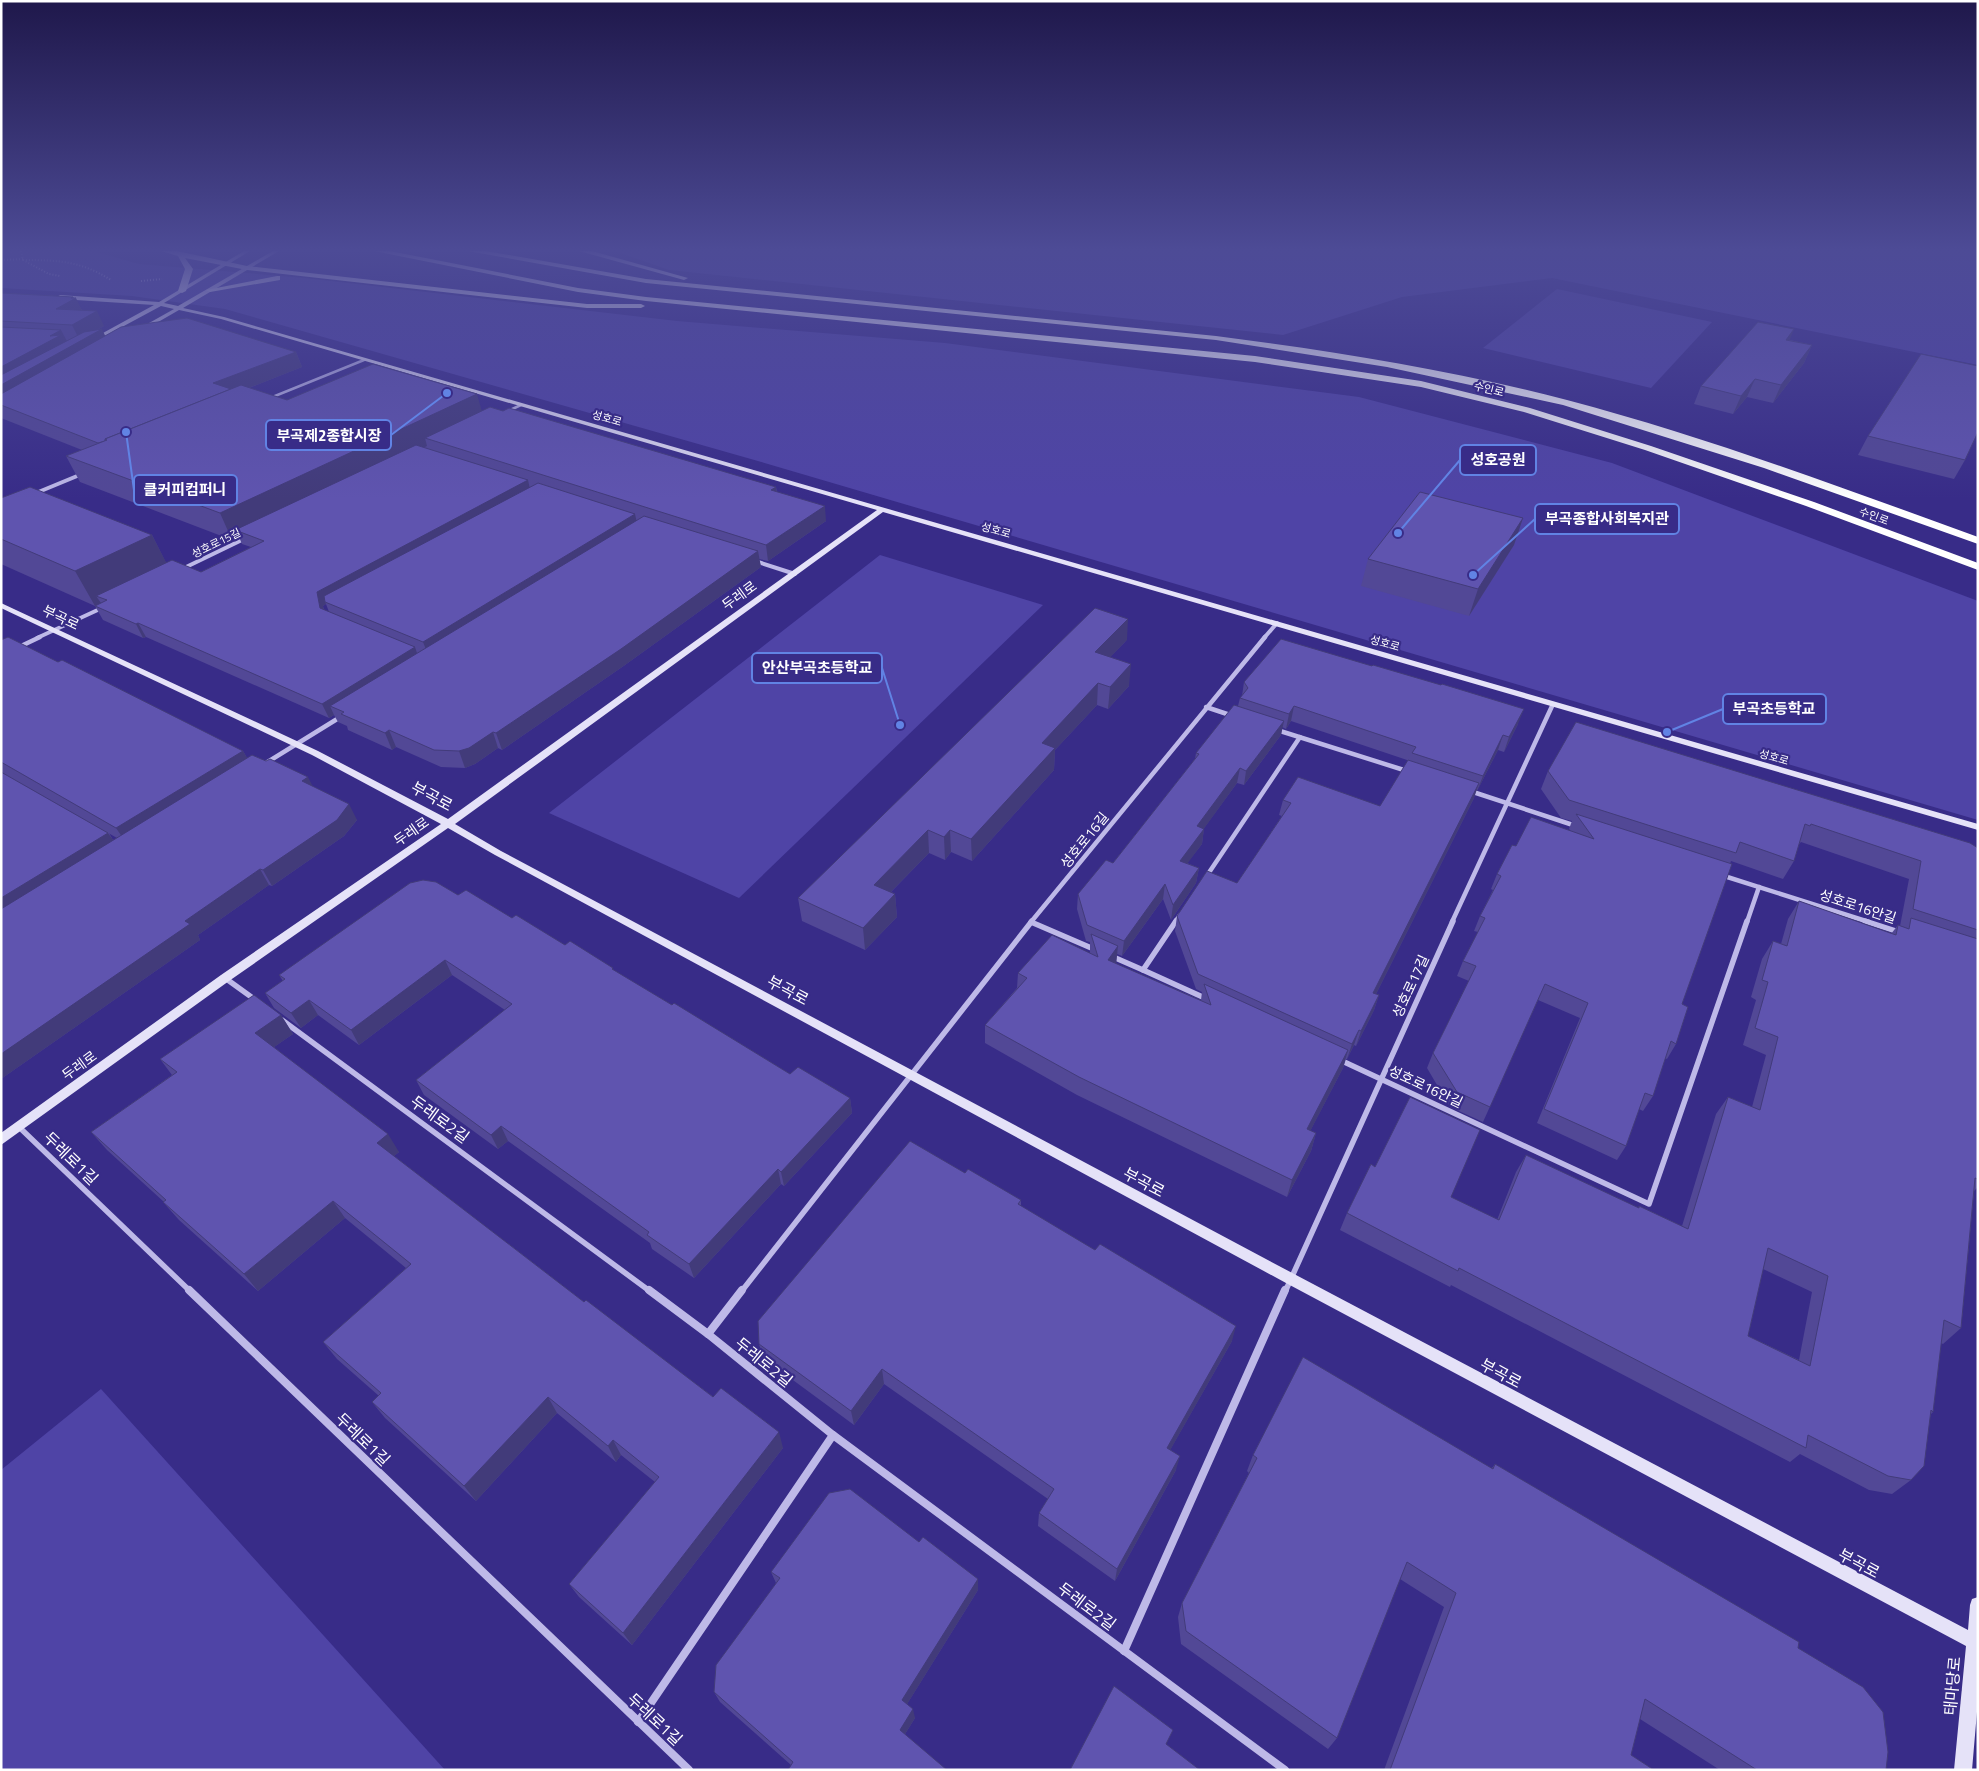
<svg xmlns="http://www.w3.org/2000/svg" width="1979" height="1771" font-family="'Titillium Web','Noto Sans KR',sans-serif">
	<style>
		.green { fill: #4f44a6 }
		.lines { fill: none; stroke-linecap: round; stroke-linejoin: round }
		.path { stroke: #beb9e8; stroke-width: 2; stroke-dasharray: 1 2; stroke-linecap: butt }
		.street-far4 { stroke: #beb9e8; stroke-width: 2.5 }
		.street-far3 { stroke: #beb9e8; stroke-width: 4 }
		.street-far2 { stroke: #beb9e8; stroke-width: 4.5 }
		.street-far1 { stroke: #beb9e8; stroke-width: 5.5 }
		.street { stroke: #beb9e8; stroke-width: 8 }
		.secondary { fill: #e5e2f8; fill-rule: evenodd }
		.highway { fill: #fff; fill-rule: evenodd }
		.wall { fill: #524896; fill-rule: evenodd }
		.shaded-wall { fill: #423b7a }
		.building { fill: #5f54af; stroke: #423b7a; fill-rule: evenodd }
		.labels { text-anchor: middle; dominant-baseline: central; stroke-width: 4.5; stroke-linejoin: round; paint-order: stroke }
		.far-street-label { font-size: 11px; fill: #fff; stroke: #382c88 }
		.street-label { font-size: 14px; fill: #fff; stroke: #382c88 }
		.near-street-label { font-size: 16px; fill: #fff; stroke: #382c88 }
		.leader { fill: none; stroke: #6183e4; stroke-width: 2 }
		.callout-dot { fill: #6183e4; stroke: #382c88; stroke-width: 2 }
		.callout { fill: #382c88; stroke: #6183e4; stroke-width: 2 }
		.callout-label { font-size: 15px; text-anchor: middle; font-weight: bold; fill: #fff }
	</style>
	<rect width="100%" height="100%" fill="#382c88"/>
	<g class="green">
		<polygon points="1,251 93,251 139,264 305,278 677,321 945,343 1359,397 1612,463 1978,601 1978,820 768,464 225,309 132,296 1,288"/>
		<polygon points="615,251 1978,251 1978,365 1552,278 1402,297 1283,335 669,270"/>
		<polygon points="1557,289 1712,322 1651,388 1483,348"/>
		<polygon points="880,555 1043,605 739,898 549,813"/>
		<polygon points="101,1389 445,1770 1,1770 1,1470"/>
	</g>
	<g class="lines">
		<g class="path">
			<path d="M21 251 23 260C58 260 81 261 111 280"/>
			<polyline points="1,260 23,259"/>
			<polyline points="23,260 49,274 60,276"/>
			<polyline points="141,281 162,279"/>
		</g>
		<g class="street-far4">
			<polyline points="270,398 364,360"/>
			<polyline points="508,411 521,405"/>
		</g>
		<g class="street-far3">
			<polyline points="36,493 82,474"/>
			<polyline points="755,561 795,574"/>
			<polyline points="182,569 246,538"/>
			<polyline points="37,638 102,608"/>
			<polyline points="1264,638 1277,623"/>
		</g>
		<g class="street-far2">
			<polyline points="19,647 40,637"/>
			<polyline points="1206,707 1233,716"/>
			<polyline points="1277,730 1407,771"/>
			<polyline points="266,763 342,716"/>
			<polyline points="1470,791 1576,826"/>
			<polyline points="1721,875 1869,922"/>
			<polyline points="1206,877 1300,737"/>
			<polyline points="1031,922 1265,637"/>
			<polyline points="1175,922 1180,915"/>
			<polyline points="1452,922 1553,704"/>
			<polyline points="1747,922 1759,887"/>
		</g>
		<g class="street-far1">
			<polyline points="1176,921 1143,970 1207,999"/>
			<polyline points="1865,921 1899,932"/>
			<polyline points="1031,922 1096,950"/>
			<polyline points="1111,956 1143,970"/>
			<polyline points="225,978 257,1001"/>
			<polyline points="282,1020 651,1292"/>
			<polyline points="1340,1060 1649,1204 1747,921"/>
			<polyline points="19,1127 191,1292"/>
			<polyline points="741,1292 1032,921"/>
			<polyline points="1285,1292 1453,921"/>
		</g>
		<g class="street">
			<polyline points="189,1290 689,1770"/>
			<polyline points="649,1290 708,1334 833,1435 1285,1770"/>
			<polyline points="708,1334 742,1290"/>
			<polyline points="1124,1651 1285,1290"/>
			<polyline points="638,1722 833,1435"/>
		</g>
		<polygon class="secondary" points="244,251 250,251 164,303 178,306 273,251 279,251 183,308 224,317 1978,824 1978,830 883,512 455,824 501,851 1296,1275 1968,1630 1970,1605 1972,1599 1978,1597 1978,1700 1972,1770 1954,1770 1966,1646 1286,1283 495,855 448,828 229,981 1,1145 1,1133 221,975 441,824 312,755 1,608 1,603 318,751 448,819 877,510 221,319 179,310 146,329 142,329 142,327 174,309 161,306 96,341 92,341 92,339 154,305 60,299 57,297 60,295 159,302"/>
		<g class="highway">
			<polygon points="161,251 177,251 247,266 587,304 641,304 645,306 641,308 587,308 247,270 185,258 193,269 186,291 182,293 178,291 185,269 178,256"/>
			<polygon points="374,251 390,251 578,288 646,297 1255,356 1421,381 1530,408 1651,446 1814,502 1978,563 1978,570 1806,506 1645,450 1524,412 1421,387 1255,362 646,301 578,292"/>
			<path d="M468 251H486L646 279 1216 336C1334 351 1452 370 1567 400 1707 437 1843 488 1978 537V544L1764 468 1563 405 1387 367 1216 340 646 283Z"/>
			<polygon points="579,251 592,251 688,278 684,280"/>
			<polygon points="277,276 280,276 280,280 210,292 206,290"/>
		</g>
	</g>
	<g class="wall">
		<path d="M1 293 73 297 82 310 104 326 97 330 105 336 296 352 302 367 249 388 287 400 482 411 776 487 777 492 826 521 768 561 759 559 761 567 625 665 502 750 498 748 475 764 465 768 441 767 396 747 392 750 348 730 347 726 338 722 334 715 329 718 146 637 143 638 103 620 95 606 1 564V498L152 535 166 563 201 572 251 547 242 544 239 537 232 540 80 482 66 456 82 450 1 418ZM326 604 329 612 324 610 323 606Z"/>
		<polygon points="1790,340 1812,345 1804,363 1773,403 1747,397 1733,414 1694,404 1701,386"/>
		<polygon points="1868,436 1965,460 1954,479 1858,455"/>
		<polygon points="1523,518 1514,545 1469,616 1361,586 1368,559"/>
		<path d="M1 637 2 639 243 751 247 758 313 786 357 820 344 836 272 886 269 885 198 935 200 940 1 1079ZM109 833 110 834 117 838 113 840Z"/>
		<polygon points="1127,640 1110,657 1129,686 1108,709 1097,705 1055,750 1054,770 972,861 951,852 945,860 929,853 891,892 895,894 897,917 865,950 802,921 798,898"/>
		<path d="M1244 682 1518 724 1504 752 1498 750 1477 791 1476 790 1474 798 1376 994 1379 995 1374 1010 1356 1046 1354 1045 1347 1059H1346L1343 1068 1310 1131 1316 1133 1311 1151 1287 1197 1077 1095 985 1043V1025L1017 988 1018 973 1090 953V942L1086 941 1077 909 1078 894 1113 863 1195 759 1196 753 1238 706 1240 698 1242 696ZM1291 721 1410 761 1380 806 1283 800 1279 815 1282 816 1237 883 1177 916 1175 931 1196 989 1202 992 1201 1000 1116 964 1117 954 1122 956 1163 899 1171 920 1196 883 1199 868 1187 863 1202 844 1204 828 1237 783 1244 785 1281 735 1282 727 1286 729Z"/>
		<path d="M1548 771 1978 848V1187L1974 1191 1961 1328 1943 1344 1941 1343 1933 1412 1931 1414 1911 1480 1892 1494 1869 1490 1800 1454 1790 1462 1451 1285 1450 1287 1340 1230 1347 1213 1451 1197 1497 1220 1516 1172 1526 1155 1638 1208 1639 1206 1682 1226 1716 1114 1728 1097 1752 1107 1766 1055 1743 1045 1756 1000 1751 997 1762 959 1773 941 1781 944 1788 919 1799 901 1891 934 1898 925 1900 926 1909 879 1801 842 1799 844 1794 861 1783 879 1731 861 1682 1004 1676 1044 1667 1059 1665 1058 1653 1096 1643 1111 1639 1109 1626 1146 1617 1160 1537 1123 1580 1018 1538 1000 1483 1122 1450 1107 1427 1068 1433 1053 1469 981 1457 976 1463 961 1478 932 1474 931 1480 916 1493 890 1491 889 1497 874 1516 846 1571 831 1569 829 1572 821 1561 818 1541 789ZM1763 1269 1812 1292 1799 1360 1748 1336Z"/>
		<polygon points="458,895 512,918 565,945 614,971 790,1074 850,1098 852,1113 784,1186 781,1184 694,1278 652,1249 650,1243 508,1141 498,1149 424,1095 416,1080 505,1010 452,975 359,1045 318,1015 301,1028 274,1008 265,993 283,981 279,975"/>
		<polygon points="281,1015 293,1034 274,1047 399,1152 394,1156 584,1302 783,1448 632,1645 579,1597 569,1584 655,1482 621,1455 616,1462 557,1413 476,1501 385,1418 372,1402 379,1396 337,1359 323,1342 406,1268 345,1218 258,1291 179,1220 163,1202 164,1202 107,1150 91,1132 172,1075 160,1059"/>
		<polygon points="965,1173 1021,1200 1021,1206 1232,1341 1170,1450 1176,1470 1115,1581 1038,1526 1039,1513 1048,1499 884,1384 854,1425 763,1358 759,1344"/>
		<polygon points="1253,1455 1492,1468 1495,1464 1798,1648 1886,1770 1720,1770 1640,1719 1631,1755 1654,1770 1384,1770 1444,1607 1400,1579 1337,1738 1328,1749 1181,1644 1178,1617 1182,1603 1249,1473 1247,1471"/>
		<polygon points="771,1572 978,1590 907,1704 915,1718 905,1734 791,1765 720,1702 714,1692 776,1583"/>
	</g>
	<g class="shaded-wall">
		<polygon points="73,297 75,299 76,298 83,313 56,309"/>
		<polygon points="97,311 104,326 79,339 72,325"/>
		<polygon points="102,329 109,344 1,405 1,367 50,336 61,330 69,345"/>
		<polygon points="1794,329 1787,347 1786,340"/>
		<polygon points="1812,345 1804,363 1773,403 1781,385"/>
		<polygon points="296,352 302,367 236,393 213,383"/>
		<polygon points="1755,379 1747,397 1733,414 1741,396"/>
		<polygon points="477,394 484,419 425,438 427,446 245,534 235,530 239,537 232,540 220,513"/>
		<polygon points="528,480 531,494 325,602 326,604 323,606 326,622 320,608 317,592"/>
		<polygon points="776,487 778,502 771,490"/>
		<polygon points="825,506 826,521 768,561 766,545"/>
		<polygon points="635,514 638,528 429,657 423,642"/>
		<polygon points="1523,518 1514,545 1469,616 1478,589"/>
		<polygon points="152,535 170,570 96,596 101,603 95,606 75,571"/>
		<polygon points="758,551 761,567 625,665 502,750 496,733"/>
		<polygon points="1128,619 1127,640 1094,674 1095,652"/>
		<polygon points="138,623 146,637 143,638 136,624"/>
		<polygon points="415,647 420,662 330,706 334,715 329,718 322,704"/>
		<polygon points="1131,664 1129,686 1108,709 1110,687"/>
		<polygon points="1098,683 1097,705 1055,750 1054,770 972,861 971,839 1042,743"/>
		<polygon points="1294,706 1291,721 1286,729 1289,714"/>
		<polygon points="1524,709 1518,724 1504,752 1509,737"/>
		<polygon points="1284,721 1281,735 1244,785 1246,771"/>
		<polygon points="389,730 396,747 392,750 385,733"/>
		<polygon points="493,732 498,748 475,764 465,768 459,751"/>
		<polygon points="1503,735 1498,750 1477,791 1483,776"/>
		<polygon points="243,751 252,766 127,844 116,828"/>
		<polygon points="1240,768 1237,783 1195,841 1197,826"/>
		<polygon points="308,777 316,793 302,781"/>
		<polygon points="1479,783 1474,798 1369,1008 1373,993"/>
		<polygon points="349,804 357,820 344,836 272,886 263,870"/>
		<polygon points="1204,829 1202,844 1178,876 1180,861"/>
		<polygon points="928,830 929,853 876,907 874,885"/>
		<polygon points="950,830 951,852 945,860 944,837"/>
		<polygon points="108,833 119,848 1,921 1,898"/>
		<polygon points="1199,868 1196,883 1171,920 1173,905"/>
		<polygon points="260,869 269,885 198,935 200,940 1,1079 1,1054 185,921"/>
		<polygon points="1165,884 1163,899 1122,956 1124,941"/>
		<polygon points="895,894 897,917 865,950 863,928"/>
		<polygon points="1118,946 1116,964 1108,960"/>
		<polygon points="445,960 452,975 359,1045 351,1030"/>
		<polygon points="1379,995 1374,1010 1356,1046 1361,1031"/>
		<polygon points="309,1000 318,1015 301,1028 291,1013"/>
		<polygon points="281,1015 293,1034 267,1052 255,1033"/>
		<polygon points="1359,1030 1354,1045 1347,1059 1352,1044"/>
		<polygon points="1348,1050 1343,1068 1302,1147 1307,1129"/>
		<polygon points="850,1098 852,1113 784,1186 781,1172"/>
		<polygon points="501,1126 508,1141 498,1149 491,1135"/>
		<polygon points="1316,1133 1311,1151 1287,1197 1292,1180"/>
		<polygon points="388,1134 399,1152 388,1161 377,1143"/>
		<polygon points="778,1169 781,1184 694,1278 689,1264"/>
		<polygon points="333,1201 345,1218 258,1291 244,1274"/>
		<polygon points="1236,1326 1232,1341 1164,1461 1167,1448"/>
		<polygon points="882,1369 884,1384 854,1425 851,1411"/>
		<polygon points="548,1397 557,1413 476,1501 464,1486"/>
		<polygon points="779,1432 783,1448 632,1645 623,1633"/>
		<polygon points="613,1440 621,1455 616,1462 608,1446"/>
		<polygon points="1180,1456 1176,1470 1115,1581 1117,1569"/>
		<polygon points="978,1579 978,1590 904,1709 902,1700"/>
		<polygon points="913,1709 915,1718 902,1739 900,1730"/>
	</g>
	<g class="building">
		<polygon points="1,293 73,297 71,298 76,298 56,309 97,311 72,325 1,321"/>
		<polygon points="187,318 296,352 213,383 231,389 105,439 105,441 98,443 1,405 1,394 121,327"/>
		<polygon points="1758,322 1794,329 1786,340 1812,345 1781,385 1755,379 1741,396 1701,386"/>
		<polygon points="1,327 61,330 50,336 61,335 1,367"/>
		<polygon points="102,329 1,385 1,375 84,332"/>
		<polygon points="1921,354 1978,366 1978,432 1965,460 1868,436"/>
		<polygon points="373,364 477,394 220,513 66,456 107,440 105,439 241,385 287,400"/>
		<polygon points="490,407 503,411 509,408 776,487 771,490 825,506 766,545 425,438"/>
		<polygon points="416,445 528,480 317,592 320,608 415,647 322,704 138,623 136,624 95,606 107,600 96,596 172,560 201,572 264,541 235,530"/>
		<polygon points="538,483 635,514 423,642 325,602 324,596"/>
		<polygon points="30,487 152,535 75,571 1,539 1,498"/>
		<polygon points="1420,492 1523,518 1478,589 1368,559"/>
		<polygon points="644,516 758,551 621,649 496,733 493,732 469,748 459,751 434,750 389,730 385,733 341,714 344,712 330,706"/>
		<polygon points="1095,608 1128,619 1095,652 1131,664 1110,687 1098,683 1042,743 1055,748 971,839 950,830 944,837 928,830 874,885 895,894 863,928 798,898"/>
		<polygon points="8,637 58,662 62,660 243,751 116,828 1,762 1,640"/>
		<polygon points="1281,639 1372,666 1373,665 1441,685 1442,684 1524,709 1509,737 1503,735 1483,776 1412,753 1416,747 1309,711 1294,706 1289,714 1240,698 1248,688 1244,682"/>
		<polygon points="1234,705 1284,721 1246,771 1240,768 1197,826 1204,829 1180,861 1199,868 1173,905 1165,884 1124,941 1087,925 1078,894 1106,860 1113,863 1199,754 1196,753"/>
		<polygon points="1576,722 1970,843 1978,848 1978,930 1913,909 1921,861 1811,824 1810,826 1805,824 1794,861 1740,842 1736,853 1569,800 1548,771"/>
		<polygon points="252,755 266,761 270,759 308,777 302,781 349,804 337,820 263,870 260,869 185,921 190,924 1,1054 1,909"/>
		<polygon points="1408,760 1479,783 1373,993 1379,995 1361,1031 1359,1030 1352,1044 1198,974 1177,916 1207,871 1237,883 1291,803 1283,800 1298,777 1380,806"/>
		<polygon points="1,772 108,833 1,898"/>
		<polygon points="1576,814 1732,864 1682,1004 1688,1007 1676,1044 1671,1041 1653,1096 1645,1093 1626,1146 1544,1109 1588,1003 1545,984 1490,1107 1457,1092 1433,1053 1476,966 1463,961 1485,918 1480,916 1501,876 1497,874 1512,845 1516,846 1531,817 1594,839"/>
		<polygon points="423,880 436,882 458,895 466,890 512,918 516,915 565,945 570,941 613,968 612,969 672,1005 674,1003 790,1074 798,1067 850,1098 781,1172 778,1169 689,1264 647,1235 649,1232 501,1126 491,1135 416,1080 512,1004 445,960 351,1030 309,1000 291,1013 265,993 285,979 279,975 410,883"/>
		<path d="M1799 901 1896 935 1898 925 1909 929 1911 918 1978 939V1179L1975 1178 1961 1328 1944 1320 1933 1412 1931 1410 1924 1466 1911 1480 1888 1476 1808 1435 1806 1448 1459 1268 1458 1271 1347 1213 1371 1164 1375 1167 1410 1097 1480 1130 1451 1197 1499 1220 1526 1155 1639 1208V1206L1688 1229 1728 1097 1760 1110 1778 1037 1755 1028 1768 982 1762 980 1773 941 1787 946ZM1768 1248 1828 1276 1810 1366 1748 1336Z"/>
		<polygon points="1091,934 1118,946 1108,960 1211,1005 1204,984 1348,1050 1307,1129 1316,1133 1292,1180 1079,1077 985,1025 1027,978 1018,973 1052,935 1098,957"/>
		<polygon points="254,995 281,1015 255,1033 388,1134 377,1143 584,1302 586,1300 713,1397 721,1388 779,1432 623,1633 569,1584 659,1477 613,1440 608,1446 548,1397 464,1486 372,1402 381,1393 323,1342 411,1264 333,1201 244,1274 163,1202 166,1200 91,1132 177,1072 160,1059"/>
		<polygon points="910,1141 965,1173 968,1169 1021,1200 1018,1204 1095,1250 1100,1244 1236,1326 1167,1448 1180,1456 1117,1569 1039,1513 1054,1489 882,1369 851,1411 759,1344 758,1321"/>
		<polygon points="1303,1357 1493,1469 1495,1464 1799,1642 1798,1648 1863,1687 1883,1712 1888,1752 1886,1770 1757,1770 1645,1699 1631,1755 1654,1770 1390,1770 1456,1593 1407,1562 1337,1738 1186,1631 1182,1603 1257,1458 1253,1455"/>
		<polygon points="850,1489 919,1542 923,1537 978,1579 902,1700 913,1709 900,1730 947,1770 788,1770 793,1762 714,1692 716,1665 780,1578 771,1572 829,1493"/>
		<polygon points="1114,1686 1173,1730 1166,1744 1200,1770 1070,1770"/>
	</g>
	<linearGradient id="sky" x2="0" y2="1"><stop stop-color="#1f184b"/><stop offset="0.5" stop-color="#4d4b96"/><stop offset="1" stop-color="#4d4b96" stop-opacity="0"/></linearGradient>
	<rect width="1979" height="499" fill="url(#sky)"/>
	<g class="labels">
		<g class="far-street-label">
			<text transform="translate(1489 389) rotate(14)">수인로</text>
			<text transform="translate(607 418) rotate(16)">성호로</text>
			<text transform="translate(1874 516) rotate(20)">수인로</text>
			<text transform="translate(996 530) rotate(16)">성호로</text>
			<text transform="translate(216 543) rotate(-26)">성호로15길</text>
			<text transform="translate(1385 643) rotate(16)">성호로</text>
			<text transform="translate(1774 757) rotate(16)">성호로</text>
		</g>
		<g class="street-label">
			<text transform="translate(739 595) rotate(-36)">두레로</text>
			<text transform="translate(61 617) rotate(25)">부곡로</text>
			<text transform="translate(411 831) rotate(-35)">두레로</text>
			<text transform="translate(1084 840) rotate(-51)">성호로16길</text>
			<text transform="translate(1858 906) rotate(18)">성호로16안길</text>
			<text transform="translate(1410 986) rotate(-65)">성호로17길</text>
			<text transform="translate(79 1065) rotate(-36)">두레로</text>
			<text transform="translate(1426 1086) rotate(25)">성호로16안길</text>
		</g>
		<g class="near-street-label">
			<text transform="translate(432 796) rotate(28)">부곡로</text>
			<text transform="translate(788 990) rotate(28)">부곡로</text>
			<text transform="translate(440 1119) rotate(36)">두레로2길</text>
			<text transform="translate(71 1158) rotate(44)">두레로1길</text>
			<text transform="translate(1144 1182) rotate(28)">부곡로</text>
			<text transform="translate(764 1362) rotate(39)">두레로2길</text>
			<text transform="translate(1501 1373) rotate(28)">부곡로</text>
			<text transform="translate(363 1439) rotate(44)">두레로1길</text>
			<text transform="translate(1859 1563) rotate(28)">부곡로</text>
			<text transform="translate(1087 1606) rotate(37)">두레로2길</text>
			<text transform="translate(1952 1686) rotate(-85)">태마당로</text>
			<text transform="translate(655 1719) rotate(43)">두레로1길</text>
		</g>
	</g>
	<path class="leader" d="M447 393L391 435M1398 533L1460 460M126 432L134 490M1473 575L1535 519M900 725L882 668M1667 732L1723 709"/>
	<g class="callout-dot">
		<circle cx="447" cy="393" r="5"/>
		<circle cx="1398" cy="533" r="5"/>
		<circle cx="126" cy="432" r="5"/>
		<circle cx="1473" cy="575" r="5"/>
		<circle cx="900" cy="725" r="5"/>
		<circle cx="1667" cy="732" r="5"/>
	</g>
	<g class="callout">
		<rect x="266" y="420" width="125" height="30" rx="5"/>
		<rect x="1460" y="445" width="76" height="30" rx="5"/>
		<rect x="134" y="475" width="103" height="30" rx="5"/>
		<rect x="1535" y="504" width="144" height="30" rx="5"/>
		<rect x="752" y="653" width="130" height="30" rx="5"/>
		<rect x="1723" y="694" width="103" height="30" rx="5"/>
	</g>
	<g class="callout-label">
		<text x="329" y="441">부곡제2종합시장</text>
		<text x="1498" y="465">성호공원</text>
		<text x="185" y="495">클커피컴퍼니</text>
		<text x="1607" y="524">부곡종합사회복지관</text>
		<text x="817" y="673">안산부곡초등학교</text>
		<text x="1774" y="714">부곡초등학교</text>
	</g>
	<rect width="1979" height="1771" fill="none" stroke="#ffffff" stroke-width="5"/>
</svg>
